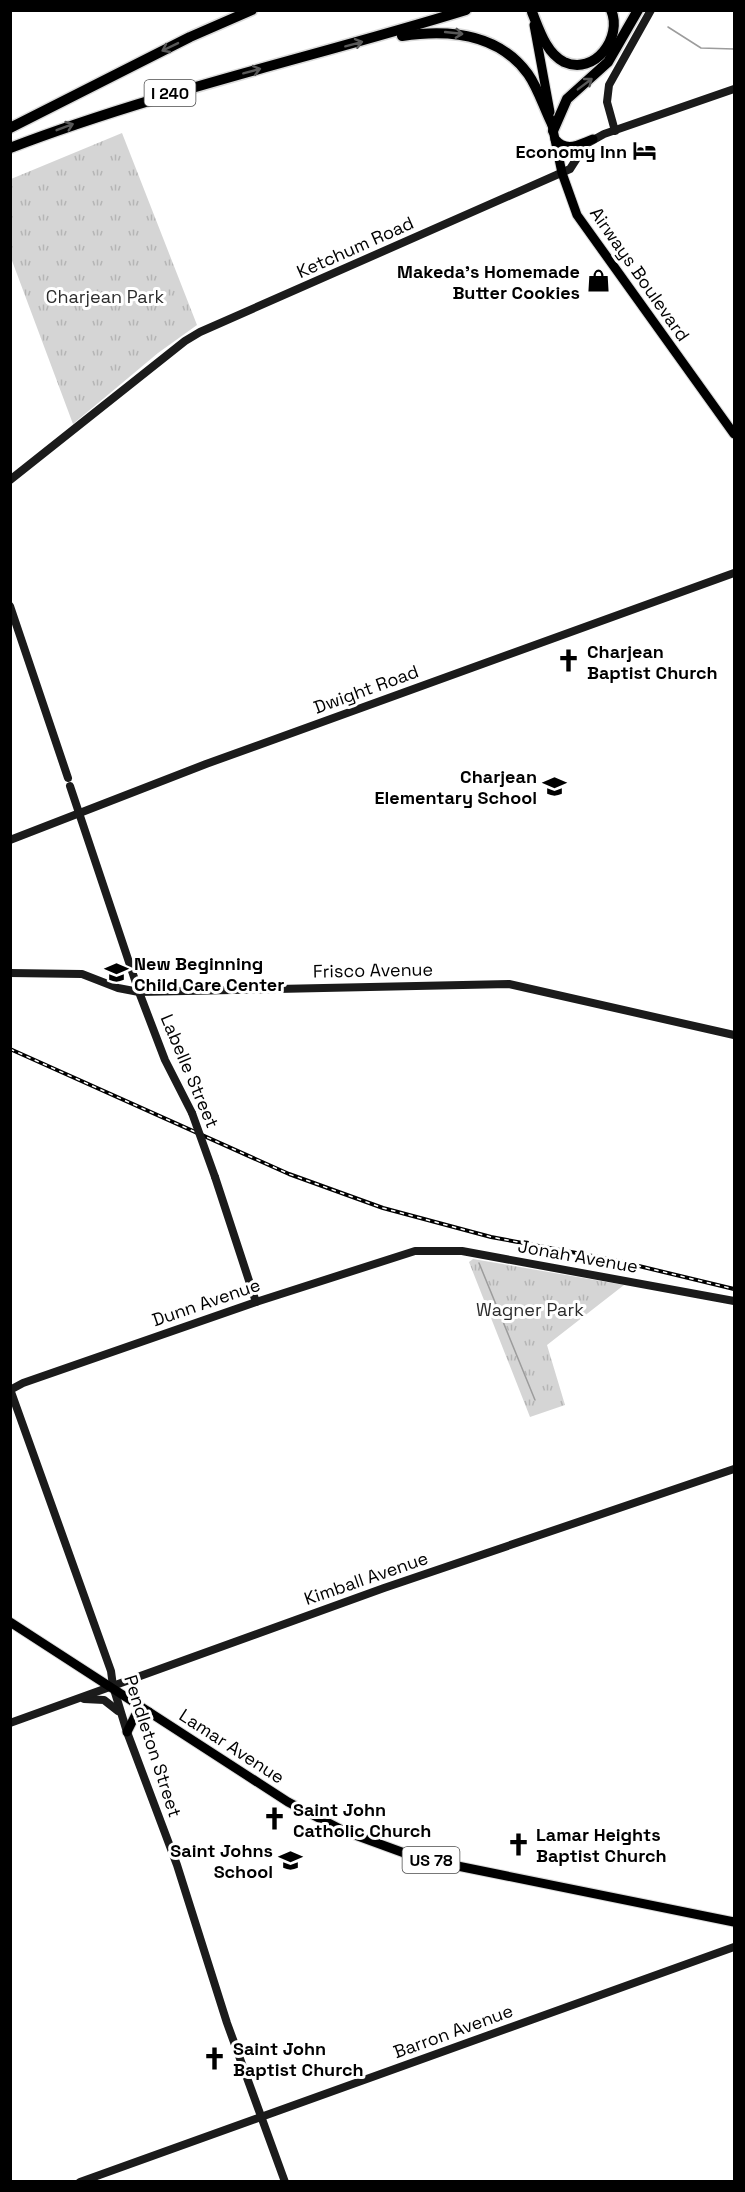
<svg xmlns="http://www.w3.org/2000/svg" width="745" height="2192" font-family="'Space Grotesk',sans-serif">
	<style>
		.park { fill: url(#park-tufts) }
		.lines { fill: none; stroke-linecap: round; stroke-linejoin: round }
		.stream { stroke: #9c9c9c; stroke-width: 1.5 }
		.primary-casing { stroke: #dbdbdb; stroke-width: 11 }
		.highway-casing { stroke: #dbdbdb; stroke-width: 13 }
		.secondary { stroke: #1b1b1b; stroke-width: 8 }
		.primary { stroke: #000; stroke-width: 9 }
		.highway { stroke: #000; stroke-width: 10 }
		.rail-casing { stroke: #000; stroke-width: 4 }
		.rail { stroke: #fff; stroke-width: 1.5; stroke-dasharray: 4.5; stroke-linecap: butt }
		.secondary-bridge { stroke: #1b1b1b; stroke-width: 8 }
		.oneway { stroke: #595959 }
		.labels { text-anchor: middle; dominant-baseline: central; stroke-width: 6; stroke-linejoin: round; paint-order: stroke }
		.shield { fill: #fff; stroke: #4c4c4c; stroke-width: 1.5 }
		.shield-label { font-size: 16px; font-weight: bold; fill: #000 }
		.poi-label { font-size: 18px; font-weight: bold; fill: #000; stroke: #fff; text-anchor: start }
		.street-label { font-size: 18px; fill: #000; stroke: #fff }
		.park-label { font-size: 18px; fill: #2c2c2c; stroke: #fff }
	</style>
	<defs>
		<pattern id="park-tufts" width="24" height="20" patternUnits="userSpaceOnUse" patternTransform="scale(1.5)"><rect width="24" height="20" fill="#d5d5d5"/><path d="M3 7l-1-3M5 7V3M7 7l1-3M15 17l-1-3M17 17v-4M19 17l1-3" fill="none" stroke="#b5b5b5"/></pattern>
	</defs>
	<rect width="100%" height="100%" fill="#fff"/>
	<g class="park">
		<polygon points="122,133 197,325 158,353 73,424 11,258 11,179"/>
		<polygon points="473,1259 624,1285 547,1345 565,1405 530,1417 469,1262"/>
	</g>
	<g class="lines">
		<g class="stream">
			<polyline points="668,27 701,48 734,49"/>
			<polyline points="479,1263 535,1400"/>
		</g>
		<defs>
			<g id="primary">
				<polyline points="534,25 550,112"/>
				<polyline points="552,125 562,173 577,215 734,434"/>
				<path d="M555 139C567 153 579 144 593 139"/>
				<polyline points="10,1622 288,1802 344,1831 418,1858 734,1922"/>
				<polyline points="127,1732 135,1716 149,1712"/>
			</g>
			<g id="highway">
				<path d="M532 12C539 29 546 53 564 62 595 76 623 37 611 10"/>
				<path d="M402 36C448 29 498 33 528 74 538 88 544 108 552 124"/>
				<polyline points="10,128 190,37 252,10"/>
				<polyline points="553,131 567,99 608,62 638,10"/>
				<path d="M10 148C159 91 314 57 466 10"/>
			</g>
		</defs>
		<use href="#primary" class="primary-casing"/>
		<use href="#highway" class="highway-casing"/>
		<g class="secondary">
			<polyline points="615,131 607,102 609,85 651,10"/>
			<polyline points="10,480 185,341 200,332 570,169 586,144 604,134 734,89"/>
			<polyline points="10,606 68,778"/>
			<polyline points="70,786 139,992 165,1060 192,1113"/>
			<polyline points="10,840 206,764 734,573"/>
			<polyline points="10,973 82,974 118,988 139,992 509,984 734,1035"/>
			<polyline points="215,1177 256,1302"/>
			<polyline points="10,1389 111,1671 113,1686 127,1732 177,1865 227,2023 285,2182"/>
			<polyline points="10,1390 23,1383 256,1302 415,1251 462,1251 734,1301"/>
			<polyline points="84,1699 104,1700 118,1711"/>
			<polyline points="10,1723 384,1588 734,1469"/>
			<polyline points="80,2182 734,1947"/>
		</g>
		<use href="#primary" class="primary"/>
		<use href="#highway" class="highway"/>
		<defs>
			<polyline id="rail" points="10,1049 289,1174 383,1208 491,1237 614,1260 734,1289"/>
		</defs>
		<use href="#rail" class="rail-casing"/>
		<use href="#rail" class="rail"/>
		<polyline class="secondary-bridge" points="192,1113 215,1177"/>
	</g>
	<defs><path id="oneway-shaft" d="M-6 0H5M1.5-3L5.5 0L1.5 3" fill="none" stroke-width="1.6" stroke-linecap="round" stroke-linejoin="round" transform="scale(1.5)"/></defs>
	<g class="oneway">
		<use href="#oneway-shaft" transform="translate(454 33) rotate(6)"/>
		<use href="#oneway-shaft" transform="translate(354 44) rotate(-15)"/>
		<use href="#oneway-shaft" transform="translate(170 47) rotate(154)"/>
		<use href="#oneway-shaft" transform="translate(252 71) rotate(-15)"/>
		<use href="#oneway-shaft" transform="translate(585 84) rotate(-37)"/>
		<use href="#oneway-shaft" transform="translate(65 127) rotate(-21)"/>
	</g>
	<defs>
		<symbol id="hotel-bare" viewBox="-9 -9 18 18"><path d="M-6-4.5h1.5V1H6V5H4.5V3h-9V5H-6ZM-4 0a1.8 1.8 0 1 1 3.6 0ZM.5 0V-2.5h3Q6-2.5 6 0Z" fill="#000" stroke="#fff" stroke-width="2.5" paint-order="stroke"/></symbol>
		<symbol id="shop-bare" viewBox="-9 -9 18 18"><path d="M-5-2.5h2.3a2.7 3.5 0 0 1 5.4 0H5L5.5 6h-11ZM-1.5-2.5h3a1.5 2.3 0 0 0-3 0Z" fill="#000" stroke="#fff" stroke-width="2.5" paint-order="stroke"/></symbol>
		<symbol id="church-bare" viewBox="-9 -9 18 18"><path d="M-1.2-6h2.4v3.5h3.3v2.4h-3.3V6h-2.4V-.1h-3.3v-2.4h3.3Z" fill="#000" stroke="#fff" stroke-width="2.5" paint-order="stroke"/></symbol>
		<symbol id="school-bare" viewBox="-9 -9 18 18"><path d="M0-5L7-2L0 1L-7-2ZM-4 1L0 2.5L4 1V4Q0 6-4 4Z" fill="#000" stroke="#fff" stroke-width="2.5" paint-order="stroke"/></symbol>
	</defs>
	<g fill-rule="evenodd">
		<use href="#hotel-bare" x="628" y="134" width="33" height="33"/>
		<use href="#shop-bare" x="582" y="264" width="33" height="33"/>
		<use href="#church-bare" x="552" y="644" width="33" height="33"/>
		<use href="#school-bare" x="538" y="770" width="33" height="33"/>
		<use href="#school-bare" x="100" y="956" width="33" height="33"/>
		<use href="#church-bare" x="258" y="1802" width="33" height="33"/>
		<use href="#church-bare" x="502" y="1828" width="33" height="33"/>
		<use href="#school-bare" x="274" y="1844" width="33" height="33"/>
		<use href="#church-bare" x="198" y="2042" width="33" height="33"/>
	</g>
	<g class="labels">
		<g class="shield">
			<rect x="144.5" y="80" width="51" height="26" rx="4.5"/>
			<rect x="402.5" y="1847" width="57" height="26" rx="4.5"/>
		</g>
		<g class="shield-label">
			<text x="170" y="93">I 240</text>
			<text x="431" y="1860">US 78</text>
		</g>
		<g class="poi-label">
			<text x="627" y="151" text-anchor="end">Economy Inn</text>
			<text x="580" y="271" text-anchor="end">Makeda’s Homemade<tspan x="580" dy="21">Butter Cookies</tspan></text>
			<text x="587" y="651">Charjean<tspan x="587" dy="21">Baptist Church</tspan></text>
			<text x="537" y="776" text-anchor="end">Charjean<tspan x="537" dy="21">Elementary School</tspan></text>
			<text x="134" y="963">New Beginning<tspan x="134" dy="21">Child Care Center</tspan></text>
			<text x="293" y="1809">Saint John<tspan x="293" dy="21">Catholic Church</tspan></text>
			<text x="536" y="1834">Lamar Heights<tspan x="536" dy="21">Baptist Church</tspan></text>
			<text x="273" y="1850" text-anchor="end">Saint Johns<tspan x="273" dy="21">School</tspan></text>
			<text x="233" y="2048">Saint John<tspan x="233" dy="21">Baptist Church</tspan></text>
		</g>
		<g class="street-label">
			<text transform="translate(355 247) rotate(-24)">Ketchum Road</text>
			<text transform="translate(640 274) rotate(55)">Airways Boulevard</text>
			<text transform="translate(366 689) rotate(-20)">Dwight Road</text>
			<text transform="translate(373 970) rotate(-1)">Frisco Avenue</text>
			<text transform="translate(190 1071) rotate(67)">Labelle Street</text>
			<text transform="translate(578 1256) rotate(10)">Jonah Avenue</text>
			<text transform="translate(206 1302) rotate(-19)">Dunn Avenue</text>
			<text transform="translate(366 1578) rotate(-19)">Kimball Avenue</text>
			<text transform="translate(153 1746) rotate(72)">Pendleton Street</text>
			<text transform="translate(232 1746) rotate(33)">Lamar Avenue</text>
			<text transform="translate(453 2031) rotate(-20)">Barron Avenue</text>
		</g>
		<g class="park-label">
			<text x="105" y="296">Charjean Park</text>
			<text x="530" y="1309">Wagner Park</text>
		</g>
	</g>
	<rect width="745" height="2192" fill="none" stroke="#000000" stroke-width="24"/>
</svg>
